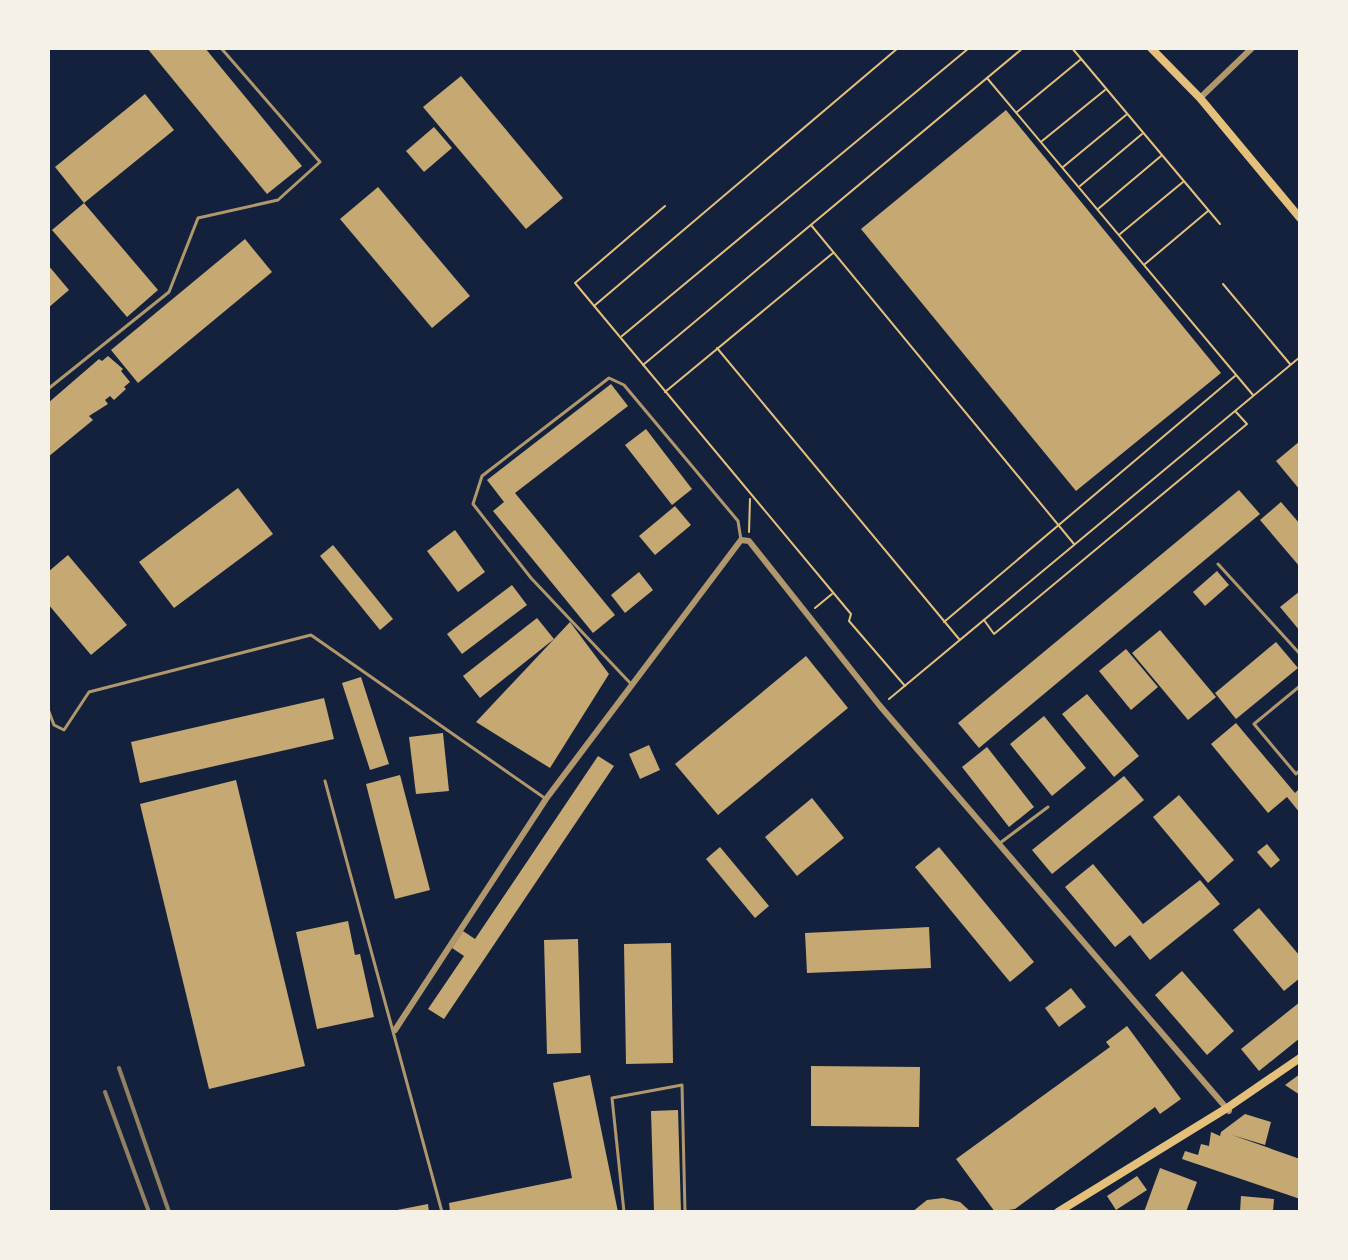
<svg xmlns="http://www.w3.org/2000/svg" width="1348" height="1260" font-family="Raleway,sans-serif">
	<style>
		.building { fill: #c6a872 }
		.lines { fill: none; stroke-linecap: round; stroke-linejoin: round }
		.path { stroke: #e5c07b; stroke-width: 2 }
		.service { stroke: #b1986c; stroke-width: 3 }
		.minor { stroke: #b1986c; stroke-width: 6 }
		.secondary { stroke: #e5c07b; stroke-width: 8 }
		.rail { stroke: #918062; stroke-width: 4 }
	</style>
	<rect width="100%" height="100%" fill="#14213d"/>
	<g class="building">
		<polygon points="147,48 205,48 302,166 267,194"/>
		<polygon points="461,76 563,198 526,229 423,107"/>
		<polygon points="145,94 174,130 84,203 55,167"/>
		<polygon points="1006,110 1221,373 1076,491 861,229"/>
		<polygon points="434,127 452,148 424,172 406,151"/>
		<polygon points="378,187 470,296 432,328 340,219"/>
		<polygon points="84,203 158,290 127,317 52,230"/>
		<polygon points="245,239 272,272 138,383 111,350"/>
		<polygon points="48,265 69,290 48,308"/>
		<polygon points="108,356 123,369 121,371 130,382 124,387 126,389 114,400 110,396 105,400 108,404 89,416 93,420 48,457 48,403 99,359 102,361"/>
		<polygon points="611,384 628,406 515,493 615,615 593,633 493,511 504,502 487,480"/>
		<polygon points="646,429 692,489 672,505 625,445"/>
		<polygon points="1300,441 1300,490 1276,461"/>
		<polygon points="238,488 273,534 174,608 139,562"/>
		<polygon points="1239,490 1260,514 979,748 958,723"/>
		<polygon points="1281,502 1300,524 1300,567 1260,520"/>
		<polygon points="675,506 691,525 655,555 639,536"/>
		<polygon points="455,530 485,572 458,592 427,551"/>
		<polygon points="333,545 393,619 380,630 320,556"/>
		<polygon points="68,555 127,625 91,655 48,604 48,572"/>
		<polygon points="1217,571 1229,585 1205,606 1193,592"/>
		<polygon points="639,572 653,590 625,613 611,595"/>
		<polygon points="512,585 527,605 462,654 447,634"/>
		<polygon points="1300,591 1300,631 1280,607"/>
		<polygon points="537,618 554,639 480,698 463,676"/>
		<polygon points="570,622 609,674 550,768 476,722"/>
		<polygon points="1160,630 1216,697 1188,720 1132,653"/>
		<polygon points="1276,642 1298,668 1236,719 1215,693"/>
		<polygon points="1126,649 1158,687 1131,710 1099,671"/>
		<polygon points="806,656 848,708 718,815 675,764"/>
		<polygon points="361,677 389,764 370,770 342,683"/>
		<polygon points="1087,694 1139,756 1114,777 1062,714"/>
		<polygon points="324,698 334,739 140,783 131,742"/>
		<polygon points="1044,716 1086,768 1052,796 1010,744"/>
		<polygon points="1236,723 1295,793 1300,788 1300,813 1287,797 1268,813 1211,744"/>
		<polygon points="443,733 449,791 416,794 409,737"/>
		<polygon points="649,745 660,770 640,779 629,754"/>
		<polygon points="987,747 1034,807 1009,827 962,767"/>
		<polygon points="598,756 614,766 444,1019 428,1009 464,956 452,948 463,931 475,939"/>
		<polygon points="400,775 430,890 395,899 366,784"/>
		<polygon points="1124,776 1144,800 1052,874 1032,850"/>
		<polygon points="236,780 305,1066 209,1089 140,804"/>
		<polygon points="1179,795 1234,860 1208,883 1153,817"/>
		<polygon points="812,798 844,838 797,876 765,837"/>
		<polygon points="1267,844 1280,860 1271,868 1257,852"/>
		<polygon points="720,847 769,906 755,918 706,859"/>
		<polygon points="939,847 1034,962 1010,982 915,867"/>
		<polygon points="1093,864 1143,924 1200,880 1220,904 1150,960 1130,935 1115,947 1065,887"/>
		<polygon points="1259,908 1300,956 1300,978 1284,991 1233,930"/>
		<polygon points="348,921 355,955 360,954 374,1017 317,1029 296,932"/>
		<polygon points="929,927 931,968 807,973 805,933"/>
		<polygon points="578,939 581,1053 547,1054 544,940"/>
		<polygon points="671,943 673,1063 626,1064 624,944"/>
		<polygon points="1182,971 1234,1031 1207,1055 1155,995"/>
		<polygon points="1071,988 1086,1007 1059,1027 1045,1008"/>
		<polygon points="1300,1002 1300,1038 1259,1071 1241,1049"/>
		<polygon points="1127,1026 1181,1099 1160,1114 1155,1107 1015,1209 995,1212 956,1159 1110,1047 1106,1042"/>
		<polygon points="811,1066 920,1067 919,1127 811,1126"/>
		<polygon points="1300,1074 1300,1095 1285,1085"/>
		<polygon points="590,1075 618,1212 450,1212 449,1203 572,1178 553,1083"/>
		<polygon points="678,1110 681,1212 654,1212 651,1111"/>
		<polygon points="1245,1114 1271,1122 1265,1145 1232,1135 1300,1159 1300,1199 1182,1159 1185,1151 1198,1155 1201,1144 1209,1146 1211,1132 1220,1136 1221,1132"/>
		<polygon points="1160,1168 1197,1182 1186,1212 1144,1212"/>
		<polygon points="1137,1176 1147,1190 1116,1210 1107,1196"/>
		<polygon points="1241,1196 1274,1199 1273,1212 1240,1212"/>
		<polygon points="943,1198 960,1202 971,1212 912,1212 927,1200"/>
		<polygon points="428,1204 429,1212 392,1212 392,1211"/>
	</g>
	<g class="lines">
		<g class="path">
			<polyline points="1072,48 1220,224"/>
			<polyline points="987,78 1253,395"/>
			<polyline points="1017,112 1080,60"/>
			<polyline points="1042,141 1105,90"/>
			<polyline points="1063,167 1126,115"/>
			<polyline points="1080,186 1142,134"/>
			<polyline points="665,206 575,283 851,614 849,621 905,686"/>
			<polyline points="1098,209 1161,156"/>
			<polyline points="811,225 1074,544"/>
			<polyline points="1120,234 1183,182"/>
			<polyline points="1145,264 1208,211"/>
			<polyline points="1223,284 1290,364"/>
			<polyline points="594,306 898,48"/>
			<polyline points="622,336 969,48"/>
			<polyline points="717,348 959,639"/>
			<polyline points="643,365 1023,48"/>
			<polyline points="665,392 833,253"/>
			<polyline points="749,532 750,499"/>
			<polyline points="815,608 832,594"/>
			<polyline points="984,620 994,634 1247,424 1236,412"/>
			<polyline points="944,622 1235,376"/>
			<polyline points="889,699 1300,357"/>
		</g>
		<g class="service">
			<polyline points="48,389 169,292 198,218 278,200 320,162 221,48"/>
			<polyline points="1218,564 1300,654"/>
			<polyline points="632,685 531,578 473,504 482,476 609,378 624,385 738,521 741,540"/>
			<polyline points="1300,686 1254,724 1296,774 1300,770"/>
			<polyline points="48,709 54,725 64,730 89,692 311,635 546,799"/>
			<polyline points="325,781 442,1212"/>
			<polyline points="1000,843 1048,807"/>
			<polyline points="624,1212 612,1098 682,1085 685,1212"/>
		</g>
		<g class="minor">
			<polyline points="1200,98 1252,48"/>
			<polyline points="395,1030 546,799 741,540 749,541 880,706 1229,1111"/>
		</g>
		<g class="secondary">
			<polyline points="1151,48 1200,98 1300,218"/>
			<polyline points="1058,1212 1227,1108 1300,1058"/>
		</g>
		<g class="rail">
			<polyline points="119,1068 169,1212"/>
			<polyline points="105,1092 149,1212"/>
		</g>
	</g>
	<rect width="1348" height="1260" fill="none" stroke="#f6f1e7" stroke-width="100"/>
</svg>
